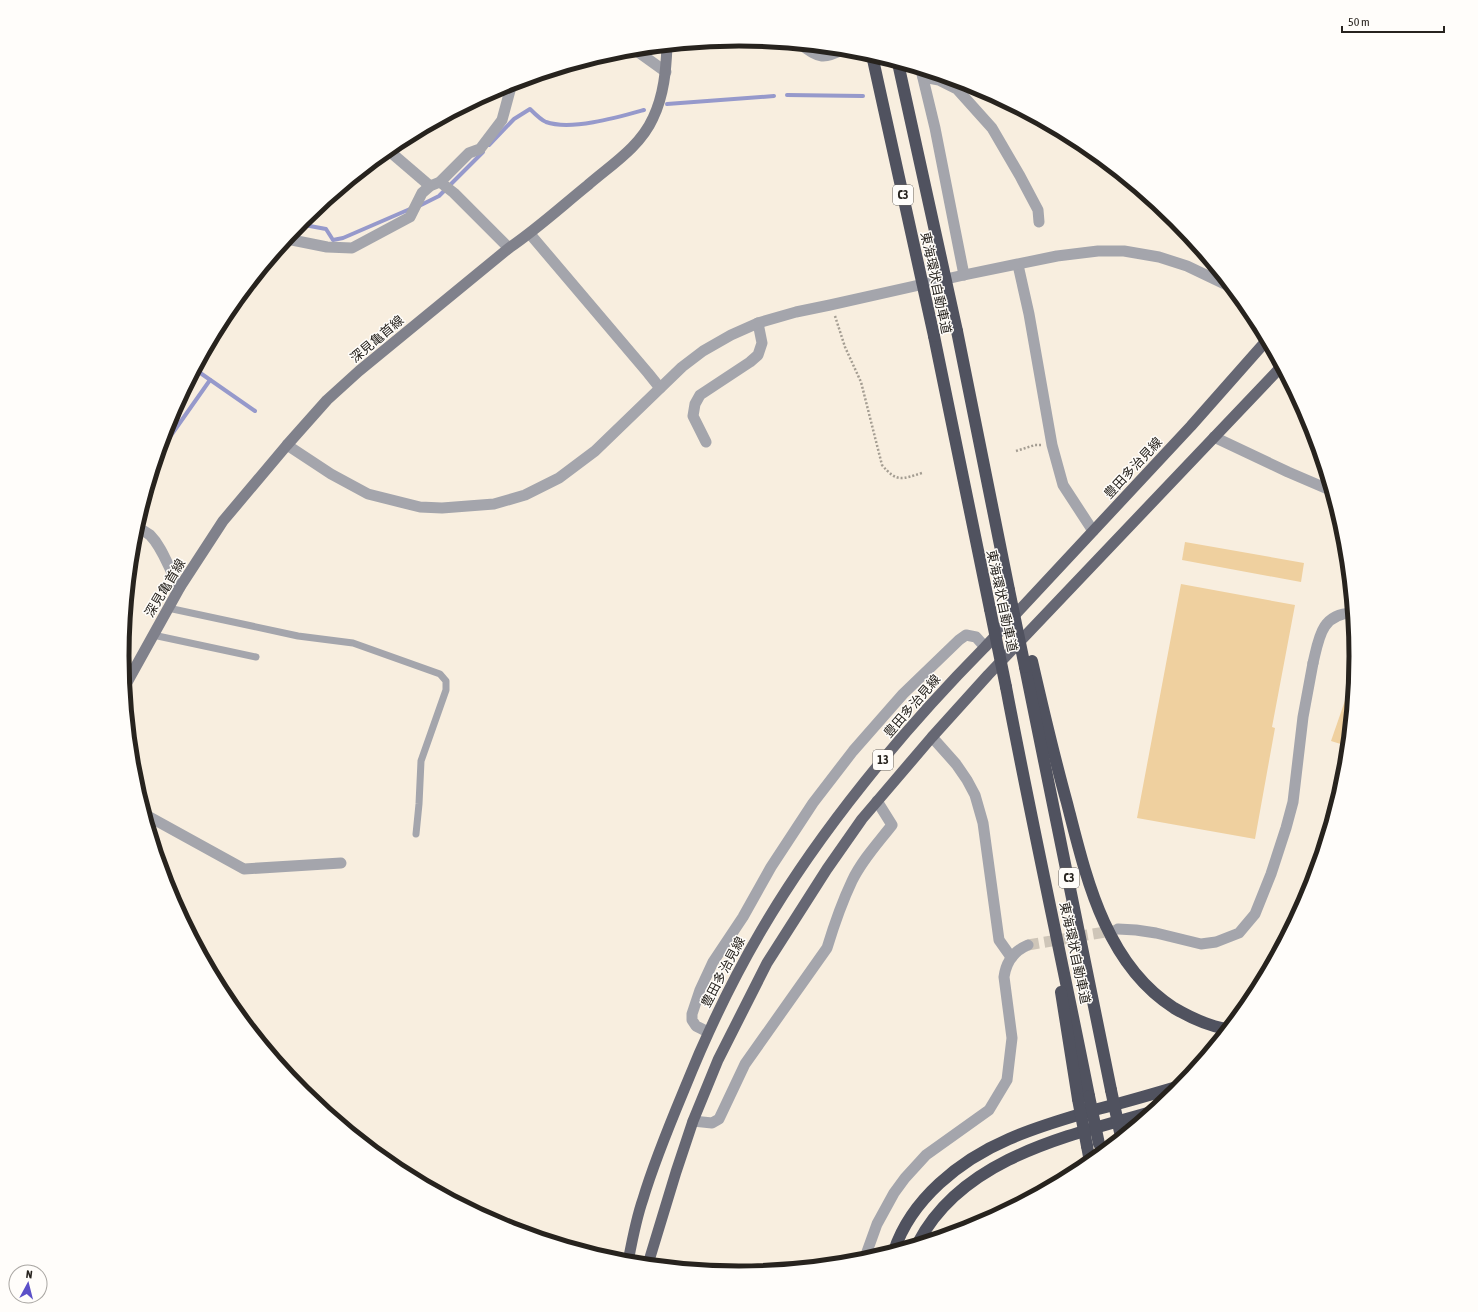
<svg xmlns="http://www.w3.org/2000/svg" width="1478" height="1312" font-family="'Asap Condensed','Noto Sans JP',sans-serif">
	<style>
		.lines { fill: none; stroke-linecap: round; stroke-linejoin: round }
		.stream { stroke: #9699cb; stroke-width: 4 }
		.building { fill: #efd09f }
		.minor-tunnel { stroke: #cec5b8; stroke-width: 11; stroke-dasharray: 11 5.5; stroke-linecap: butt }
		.path { stroke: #a49d92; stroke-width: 2.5; stroke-dasharray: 2 2; stroke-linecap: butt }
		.service { stroke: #a4a5ac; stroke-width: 7 }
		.minor { stroke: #a4a5ac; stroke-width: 11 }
		.tertiary { stroke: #a4a5ac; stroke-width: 11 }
		.secondary { stroke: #80818b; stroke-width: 11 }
		.primary { stroke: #666773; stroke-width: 11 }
		.motorway { stroke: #50525f; stroke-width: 12 }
		.motorway-bridge { stroke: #50525f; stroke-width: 12 }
		.labels { text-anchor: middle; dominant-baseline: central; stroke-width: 3; stroke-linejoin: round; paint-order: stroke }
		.shield { fill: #fffdfa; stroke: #686460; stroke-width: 1 }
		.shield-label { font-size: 12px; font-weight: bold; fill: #27231e }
		.street-label { font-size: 13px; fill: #27231e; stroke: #fffdfa }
		.rim { fill: none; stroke: #27231e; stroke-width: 5 }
	</style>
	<rect width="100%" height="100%" fill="#f8eedf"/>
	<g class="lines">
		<g class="stream">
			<polyline points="787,95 863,96"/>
			<polyline points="667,104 774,96"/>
			<path d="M489 145 514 119 530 109C534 113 541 120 546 122 571 131 619 117 644 110"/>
			<polyline points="419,206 439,196 483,152"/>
			<polyline points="299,224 326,229 333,240 343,238 410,209"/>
			<polyline points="196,370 255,411"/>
			<polyline points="160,451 210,380"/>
		</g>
	</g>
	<g class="building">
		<polygon points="1185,542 1304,563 1301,582 1182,560"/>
		<polygon points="1181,584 1295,605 1272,727 1275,728 1255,839 1137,818"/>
		<polygon points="1349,689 1353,690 1347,746 1331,741"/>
	</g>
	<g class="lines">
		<polyline class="minor-tunnel" points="1028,945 1117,930"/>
		<g class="path">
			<path d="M835 316 845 347 861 382 882 465C897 483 902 479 922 473"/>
			<polyline points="1016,451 1035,445 1041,445"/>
		</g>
		<g class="service">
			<polyline points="168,608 298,636 353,643 440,674 446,681 446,690 421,761 419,804 416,834"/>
			<polyline points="153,635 256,657"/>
		</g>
		<g class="minor">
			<path d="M801 45C820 58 823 60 844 49"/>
			<polyline points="634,49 666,72"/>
			<polyline points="921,70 935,128 964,275"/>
			<polyline points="923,77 939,80 957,89 992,128 1020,176 1038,210 1039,222"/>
			<polyline points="388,150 430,186"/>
			<polyline points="440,182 454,193 509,248"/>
			<polyline points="530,234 648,373 660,388"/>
			<polyline points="287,239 327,247 352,248 410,217 422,193 430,186 440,182 469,153 480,149 502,120 512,83"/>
			<polyline points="1018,265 1029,314 1052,445 1063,485 1093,531"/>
			<polyline points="1214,437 1288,472 1330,490"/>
			<polyline points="706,442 693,416 695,404 700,395 750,362 758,355 762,343 758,323"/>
			<path d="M136 527C141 529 146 532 150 535 164 549 169 571 180 587"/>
			<polyline points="932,737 956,764 967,780 975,795 983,823 999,940 1011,957"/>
			<polyline points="146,815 244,869 341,863"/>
			<polyline points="1118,929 1136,930 1156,933 1201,944 1216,942 1239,933 1255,914 1271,874 1286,828 1293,802 1303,717 1313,663"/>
			<polyline points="708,1032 696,1026 692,1020 692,1014 700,990 713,962 743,917 771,867 813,803 853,751 903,694 959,640 966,635 976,637 985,647"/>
			<path d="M693 1121 712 1123 719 1119 745 1064 827 948C834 925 842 902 852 881 862 860 878 843 892 825L877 801"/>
			<path d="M864 1260 877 1224 894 1193 905 1178 926 1155 989 1110 1007 1080 1012 1038 1004 977C1006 962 1014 951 1028 945"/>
		</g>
		<g class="tertiary">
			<polyline points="287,445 331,474 368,494 420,507 442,508 494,504 525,495 559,478 595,451 682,367 703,351 731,335 758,323 796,312 830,305 964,275 1057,256 1098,251 1124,251 1159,257 1187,266 1231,287"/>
			<path d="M1313 663C1319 638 1321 614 1352 613"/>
		</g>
		<path class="secondary" d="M125 686 180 587 223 521 287 445 327 400 359 371 509 248C537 229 562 206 588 185 611 165 640 147 653 118 664 95 666 70 667 46"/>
		<g class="primary">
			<path d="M628 1262C632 1241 636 1219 643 1199 654 1162 669 1126 684 1090 706 1035 731 982 761 931 820 830 903 730 985 647L1191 426 1267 340"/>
			<polyline points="648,1264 676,1172 693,1121 718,1060 767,963 827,869 862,819 932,737 988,675 1281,367"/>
		</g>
		<g class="motorway">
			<polyline points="957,331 1009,590"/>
			<polyline points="934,336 990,609"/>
			<path d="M1032 661C1043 709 1054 756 1067 803 1086 877 1105 964 1174 1008 1191 1018 1208 1026 1227 1029"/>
			<polyline points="1025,667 1111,1090"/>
			<path d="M1006 687C1032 824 1062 960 1089 1096"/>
			<polyline points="1061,992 1078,1099"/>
			<polyline points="1087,1146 1090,1162"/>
			<path d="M918 1243C962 1158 1067 1136 1151 1112"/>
			<path d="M894 1251C911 1199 960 1160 1009 1139 1038 1126 1068 1118 1098 1109 1126 1102 1153 1094 1180 1086"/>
		</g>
		<g class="motorway-bridge">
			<polyline points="872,55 934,336"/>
			<polyline points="898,63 957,331"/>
			<polyline points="1009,590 1025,667"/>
			<polyline points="990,609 1006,687"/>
			<polyline points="1111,1090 1121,1137"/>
			<polyline points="1089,1096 1099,1144"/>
			<polyline points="1078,1099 1087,1146"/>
		</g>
	</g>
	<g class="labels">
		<g class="shield">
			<rect x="893" y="185" width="20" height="20" rx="3"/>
			<rect x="873" y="750" width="20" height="20" rx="3"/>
			<rect x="1059" y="868" width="20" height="20" rx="3"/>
		</g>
		<g class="shield-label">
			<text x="903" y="195">C3</text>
			<text x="883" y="760">13</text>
			<text x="1069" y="878">C3</text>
		</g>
		<g class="street-label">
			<text transform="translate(936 283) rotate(78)">東海環状自動車道</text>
			<text transform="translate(377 339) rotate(-40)">深見亀首線</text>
			<text transform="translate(1133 468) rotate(-47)">豊田多治見線</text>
			<text transform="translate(165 588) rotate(-59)">深見亀首線</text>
			<text transform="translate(1002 601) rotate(78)">東海環状自動車道</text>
			<text transform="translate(912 706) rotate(-49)">豊田多治見線</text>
			<text transform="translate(1075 953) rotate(78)">東海環状自動車道</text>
			<text transform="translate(723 972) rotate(-62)">豊田多治見線</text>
		</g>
	</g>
	<path d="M0 0H1478V1312H0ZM129 656a610 610 0 1 1 1220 0a610 610 0 1 1-1220 0Z" fill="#fffdfa" fill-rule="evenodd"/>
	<path class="rim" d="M129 656a610 610 0 1 1 1220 0a610 610 0 1 1-1220 0Z"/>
	<g transform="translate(28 1284) rotate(7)"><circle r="19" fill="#fffdfa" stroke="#a9a6a2"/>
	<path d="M0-3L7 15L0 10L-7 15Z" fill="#5b50c8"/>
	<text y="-6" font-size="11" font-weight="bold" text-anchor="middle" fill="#27231e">N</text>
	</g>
	<path d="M1342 26v6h102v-6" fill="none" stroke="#27231e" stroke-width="2"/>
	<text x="1348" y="26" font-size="12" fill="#27231e" stroke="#fffdfa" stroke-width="3" paint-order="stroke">50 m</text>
</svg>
